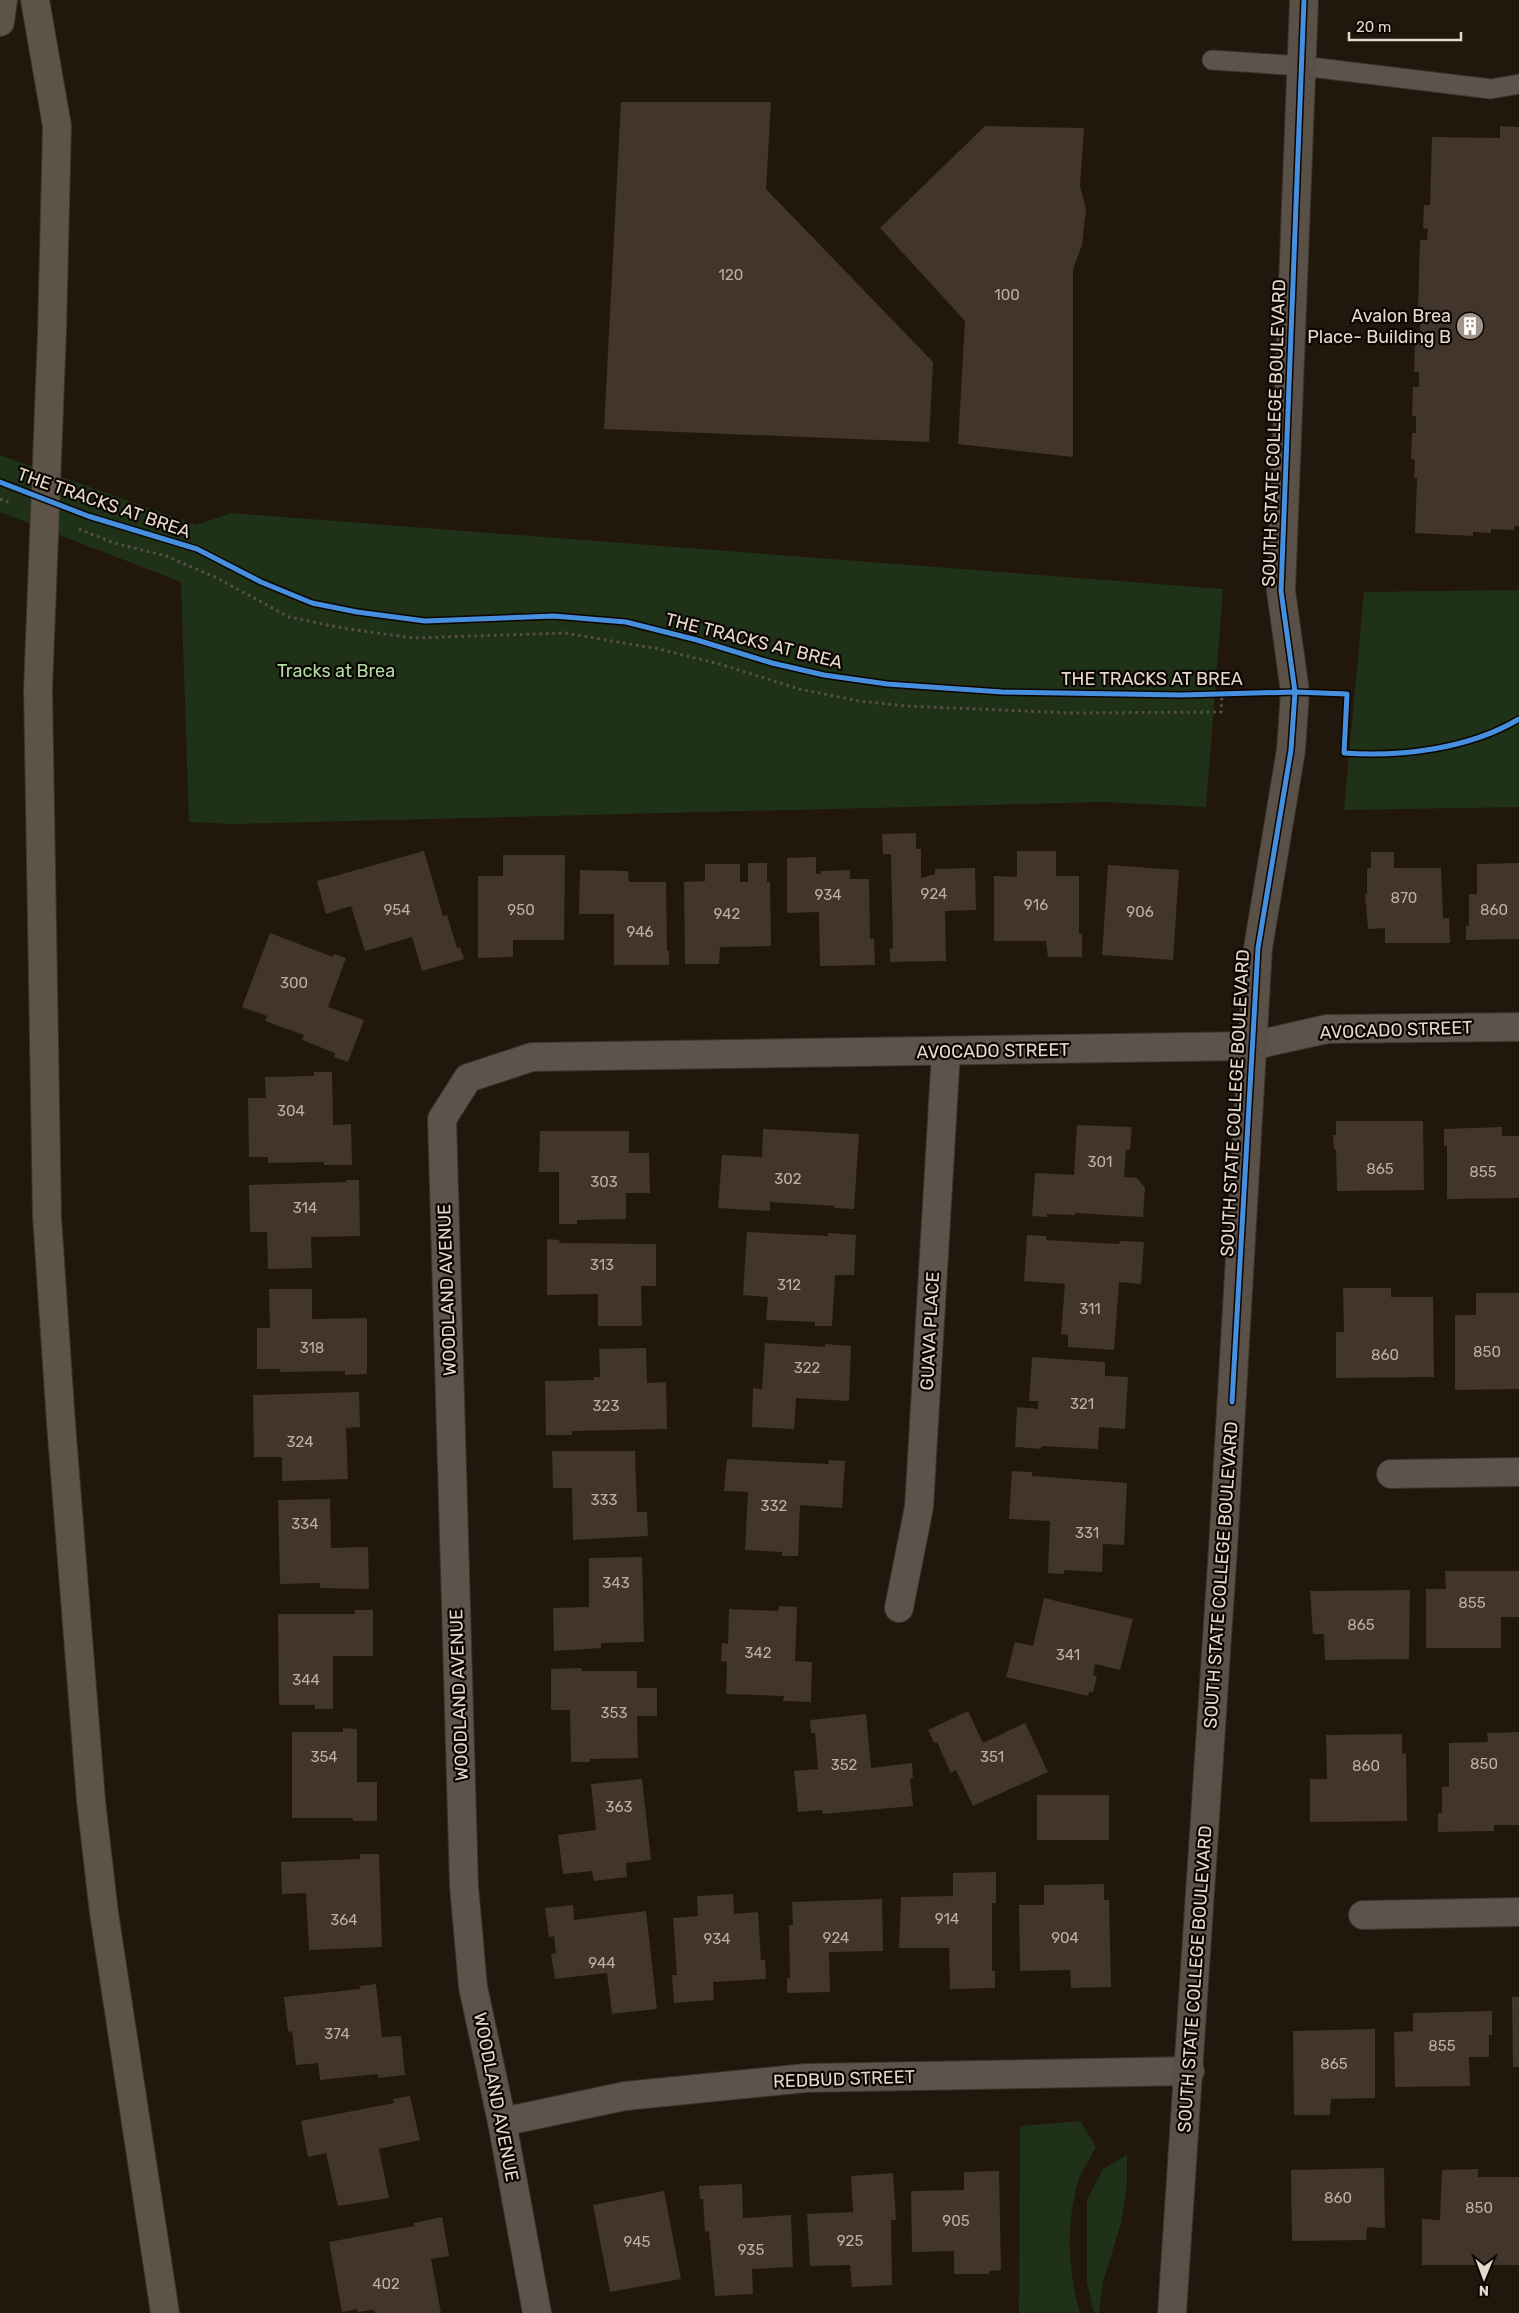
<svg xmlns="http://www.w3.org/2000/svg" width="1519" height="2313" font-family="Rubik,sans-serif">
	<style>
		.green { fill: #1f3218 }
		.building { fill: #41352c }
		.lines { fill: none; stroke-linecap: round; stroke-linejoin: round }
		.service-casing { stroke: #3a322c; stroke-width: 21 }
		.minor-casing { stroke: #3a322c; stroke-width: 30 }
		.secondary-casing { stroke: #3a322c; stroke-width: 30 }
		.motorway-casing { stroke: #3a322c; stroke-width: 30 }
		.path { stroke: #585048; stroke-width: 3; stroke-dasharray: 2.5 4; stroke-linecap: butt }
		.service { stroke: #5c534b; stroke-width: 19 }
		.minor { stroke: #5c534b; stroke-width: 28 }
		.secondary { stroke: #595047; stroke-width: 28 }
		.motorway { stroke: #5e5348; stroke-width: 28 }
		.motorway-bridge-casing { stroke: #3a322c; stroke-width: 30; stroke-linecap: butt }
		.motorway-bridge { stroke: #5e5348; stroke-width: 28 }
		.cycleway-casing { stroke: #0c0501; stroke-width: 8 }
		.cycleway { stroke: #468fdf; stroke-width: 5 }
		.labels { text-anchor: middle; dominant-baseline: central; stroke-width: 4.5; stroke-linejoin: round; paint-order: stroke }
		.number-label { font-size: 15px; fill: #bcafa4 }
		.poi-label { font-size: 18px; fill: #e5d8cc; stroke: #0c0501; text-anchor: end }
		.street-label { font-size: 18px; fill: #e5d8cc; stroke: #0c0501 }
		.park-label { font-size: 18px; fill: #afdea4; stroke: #0c0501 }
	</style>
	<rect width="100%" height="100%" fill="#22170c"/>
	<g class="green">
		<polygon points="0,455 196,525 231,513 1223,589 1206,807 1103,802 234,824 189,822 181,582 0,512"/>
		<polygon points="1519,590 1519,807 1344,810 1364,592"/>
		<path d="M1080 2121 1096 2147C1090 2159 1080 2172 1077 2185 1066 2227 1068 2272 1080 2313H1019L1020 2126Z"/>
		<polygon points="1127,2155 1127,2184 1121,2223 1103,2282 1099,2313 1094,2313 1087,2283 1087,2200 1103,2169"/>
	</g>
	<g class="building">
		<polygon points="621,102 771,102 766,189 933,362 929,442 604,429"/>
		<polygon points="985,126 1084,128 1080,186 1086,209 1082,245 1073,269 1073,457 958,444 965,321 880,228"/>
		<polygon points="1500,126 1519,127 1519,526 1514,526 1514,530 1491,529 1491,533 1473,532 1473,536 1415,533 1417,478 1414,478 1415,460 1411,459 1412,433 1416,433 1416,416 1412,416 1413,387 1419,387 1419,372 1414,372 1415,342 1420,342 1421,309 1418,309 1420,240 1427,240 1428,229 1423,228 1424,205 1430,205 1432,137 1500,138"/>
		<polygon points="916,833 916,849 921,849 921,878 935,874 935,869 975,868 976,910 945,911 946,961 890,962 890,949 893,948 891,854 883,854 882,834"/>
		<polygon points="424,851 443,916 447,915 457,948 460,947 464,959 422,971 412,937 365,951 351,906 326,914 317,881"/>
		<polygon points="1017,851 1056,851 1056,876 1079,876 1079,934 1082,934 1082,957 1048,957 1046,941 994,941 994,876 1017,877"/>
		<polygon points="1371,852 1394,852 1394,868 1441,868 1443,918 1449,918 1450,943 1385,943 1385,928 1368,929 1365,894 1367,894 1367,869 1371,868"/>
		<polygon points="503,855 565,855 564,940 513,940 513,957 478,958 478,876 503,876"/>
		<polygon points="816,857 816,874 821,874 821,871 850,870 850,879 869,879 870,939 874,939 875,965 820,966 819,912 787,913 787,858"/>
		<polygon points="748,863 767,863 767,882 770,882 771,946 720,947 719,964 685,964 684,882 705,881 705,864 740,864 740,882 748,882"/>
		<polygon points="1519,863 1519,939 1466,940 1466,926 1469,926 1469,894 1477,894 1477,864"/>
		<polygon points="1108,865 1179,870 1173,960 1102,955"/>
		<polygon points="580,870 628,871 629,882 666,882 667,951 669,951 669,965 614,965 614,914 579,914"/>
		<polygon points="270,933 333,957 334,954 346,958 328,1007 364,1020 348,1062 334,1057 335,1053 302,1040 304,1035 265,1021 267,1016 242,1007"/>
		<polygon points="314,1072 332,1072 333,1125 351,1124 352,1165 324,1165 324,1162 268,1163 268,1157 249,1157 248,1098 266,1098 265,1077 314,1076"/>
		<polygon points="1336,1121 1423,1121 1424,1190 1337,1191 1336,1149 1334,1149 1333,1135 1336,1135"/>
		<polygon points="1077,1125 1132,1127 1130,1150 1126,1150 1124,1177 1137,1178 1145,1188 1143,1217 1075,1213 1075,1215 1047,1214 1047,1217 1032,1216 1035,1173 1074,1175"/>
		<polygon points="1502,1127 1502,1136 1519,1136 1519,1198 1447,1199 1447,1146 1444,1146 1444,1129"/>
		<polygon points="763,1129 859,1134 854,1209 834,1208 835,1206 770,1202 770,1211 718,1208 722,1155 762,1157"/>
		<polygon points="540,1131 629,1131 629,1153 649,1153 650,1193 626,1193 626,1219 577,1220 577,1224 559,1224 559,1172 539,1172"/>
		<polygon points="346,1180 359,1180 360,1236 311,1237 312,1268 268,1269 267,1232 250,1232 249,1185 346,1182"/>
		<polygon points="747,1232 828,1236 828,1233 856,1235 854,1275 835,1275 832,1326 815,1326 815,1322 766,1320 768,1297 743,1295"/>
		<polygon points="1027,1235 1046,1236 1046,1240 1119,1244 1120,1241 1144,1242 1141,1284 1119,1282 1114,1350 1068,1347 1068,1335 1061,1334 1065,1284 1024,1281"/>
		<polygon points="547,1239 559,1240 560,1243 656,1244 656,1286 641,1286 642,1326 598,1326 598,1294 547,1295"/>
		<polygon points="1343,1288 1391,1288 1391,1297 1433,1297 1434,1377 1336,1378 1336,1332 1344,1332"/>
		<polygon points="269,1289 312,1289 312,1319 367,1318 367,1374 345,1375 345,1371 280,1372 280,1369 257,1369 257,1328 270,1328"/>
		<polygon points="1476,1293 1519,1293 1519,1389 1455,1390 1455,1315 1476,1315"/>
		<polygon points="765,1343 825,1347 825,1344 851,1346 849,1401 796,1398 794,1429 752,1427 753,1388 762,1389"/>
		<polygon points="646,1348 647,1383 666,1382 667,1429 572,1431 572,1435 546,1435 545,1381 594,1380 594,1377 600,1377 599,1349"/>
		<polygon points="1032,1357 1105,1362 1105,1376 1128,1377 1125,1429 1099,1427 1098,1449 1041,1446 1041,1449 1015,1447 1017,1407 1038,1409 1038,1401 1029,1401"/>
		<polygon points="359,1392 360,1427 346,1428 348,1479 282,1481 282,1457 254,1457 253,1395"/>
		<polygon points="552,1451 635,1451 637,1512 647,1512 648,1536 573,1540 572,1488 553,1488"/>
		<polygon points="727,1459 828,1464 829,1460 845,1461 842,1508 800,1505 798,1556 782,1556 782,1552 745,1550 748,1492 724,1491"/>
		<polygon points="1012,1471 1032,1472 1032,1476 1127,1483 1124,1545 1103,1544 1102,1572 1064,1570 1064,1574 1048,1573 1050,1521 1009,1519"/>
		<polygon points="330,1499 331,1548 368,1547 369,1589 320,1588 320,1583 280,1584 278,1500"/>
		<polygon points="642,1557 644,1642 601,1643 601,1648 554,1651 553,1608 589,1607 589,1558"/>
		<polygon points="1445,1571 1519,1571 1519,1617 1501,1617 1501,1648 1426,1648 1426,1589 1446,1589"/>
		<polygon points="1410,1590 1409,1659 1325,1660 1324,1634 1313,1634 1310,1591"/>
		<polygon points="1044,1598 1133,1619 1120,1670 1095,1664 1093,1675 1097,1676 1093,1692 1089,1692 1088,1696 1006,1677 1015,1642 1033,1646"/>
		<polygon points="779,1606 797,1607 795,1661 812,1662 811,1702 783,1701 784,1696 726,1694 727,1662 721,1661 722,1643 728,1644 729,1609 778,1611"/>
		<polygon points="354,1610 373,1610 373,1656 333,1656 333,1709 315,1709 315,1705 279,1705 278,1614 355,1614"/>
		<polygon points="581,1668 582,1671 637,1671 637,1688 657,1688 657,1716 637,1716 638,1758 590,1759 590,1762 571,1762 570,1710 551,1710 551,1669"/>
		<polygon points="968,1711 983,1743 1025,1723 1048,1772 973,1806 956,1770 951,1773 937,1742 934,1743 928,1730"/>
		<polygon points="866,1714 871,1768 912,1763 913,1778 910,1779 913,1806 823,1814 822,1810 798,1812 794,1771 818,1769 815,1733 811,1733 810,1720"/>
		<polygon points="343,1728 357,1729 357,1782 377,1782 377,1821 353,1821 353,1818 292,1818 292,1732 343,1732"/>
		<polygon points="1519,1732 1519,1825 1494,1825 1494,1831 1438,1832 1438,1813 1442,1813 1442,1787 1449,1786 1449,1743 1488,1742 1487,1733"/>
		<polygon points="1402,1734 1402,1754 1406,1753 1407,1821 1310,1822 1310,1779 1327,1779 1326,1735"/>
		<polygon points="642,1779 651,1860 626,1863 627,1877 594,1881 592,1871 563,1874 558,1835 596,1830 591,1784"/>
		<rect x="1037" y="1795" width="72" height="45"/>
		<polygon points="360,1854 379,1854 382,1947 309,1950 306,1893 282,1894 281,1862 360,1859"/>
		<polygon points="996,1872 996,1903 992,1903 992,1971 995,1971 995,1988 950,1989 949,1948 899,1948 901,1897 953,1896 953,1873"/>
		<polygon points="1104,1884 1104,1900 1109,1900 1111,1987 1071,1988 1070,1970 1020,1971 1019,1905 1044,1905 1044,1885"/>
		<polygon points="733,1894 734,1914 758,1912 761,1960 765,1960 766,1979 713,1982 714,2000 674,2003 672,1975 677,1975 673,1918 698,1916 697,1896"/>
		<polygon points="882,1899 883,1951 829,1952 830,1992 787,1993 787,1978 790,1978 789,1925 793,1925 792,1902"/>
		<polygon points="573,1905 574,1920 646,1911 657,2009 612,2014 607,1973 555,1979 551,1954 556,1953 554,1936 549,1937 545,1908"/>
		<polygon points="376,1984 382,2037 401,2036 405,2075 378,2078 378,2074 320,2080 318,2063 296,2065 292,2031 288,2032 284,1997 360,1989 360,1986"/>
		<polygon points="1512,1997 1519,1997 1519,2067 1513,2067"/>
		<polygon points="1492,2011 1492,2035 1489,2035 1489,2057 1469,2057 1470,2086 1395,2087 1394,2032 1413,2031 1413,2013"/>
		<polygon points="1375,2029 1375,2098 1331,2099 1330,2115 1294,2115 1293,2031"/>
		<polygon points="410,2096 420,2140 379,2149 389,2198 338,2206 326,2153 308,2157 301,2121 394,2103 393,2099"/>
		<polygon points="1384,2168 1385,2228 1367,2227 1366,2240 1292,2241 1291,2170"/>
		<polygon points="1478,2169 1478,2177 1519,2177 1519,2265 1422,2265 1422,2219 1440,2220 1442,2170"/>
		<polygon points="999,2171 1001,2270 989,2271 989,2274 954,2274 954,2251 912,2252 911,2191 964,2190 964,2172"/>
		<polygon points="893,2173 896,2220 891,2220 892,2285 852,2287 850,2265 810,2266 807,2214 853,2212 851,2176"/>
		<polygon points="742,2184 743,2218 791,2215 793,2267 752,2269 753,2294 715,2296 709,2231 705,2232 703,2199 700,2199 699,2186"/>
		<polygon points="664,2191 681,2279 610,2292 593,2205"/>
		<polygon points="442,2217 449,2256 431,2259 441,2313 375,2313 374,2310 358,2312 357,2309 342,2312 329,2242 414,2226 414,2223"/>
	</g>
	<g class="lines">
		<defs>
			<polyline id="service" points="1212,60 1302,66 1491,89 1519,84"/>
			<g id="minor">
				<polyline points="1391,1474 1519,1472"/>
				<polyline points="899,1608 919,1507 946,1052"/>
				<polyline points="1363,1915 1519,1912"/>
				<polyline points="502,2122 625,2096 806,2078 1190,2071"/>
				<polyline points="537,2313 502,2122 473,1987 464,1886 442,1119 468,1078 532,1057 1251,1046 1327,1029 1519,1027"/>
			</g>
			<polyline id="secondary" points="1172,2313 1223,1548 1258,948 1291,750 1295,692 1281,591 1304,0"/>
			<g id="motorway">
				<polyline points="35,0 57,126 52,332"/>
				<polyline points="0,22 3,0"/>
				<polyline points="38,689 47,1217 61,1423 91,1801 104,1913 165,2313"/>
			</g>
		</defs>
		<use href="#service" class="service-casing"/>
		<use href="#minor" class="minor-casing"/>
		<use href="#secondary" class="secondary-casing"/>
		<use href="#motorway" class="motorway-casing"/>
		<g class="path">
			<polyline points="0,499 12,503"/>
			<polyline points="79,529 114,543 166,556 217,578 289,617 342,628 413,638 565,633 659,649 723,665 799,689 859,701 907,706 1072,713 1221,712 1222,694"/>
		</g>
		<use href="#service" class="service"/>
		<use href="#minor" class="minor"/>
		<use href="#secondary" class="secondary"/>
		<use href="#motorway" class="motorway"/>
		<defs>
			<polyline id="motorway-bridge" points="38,689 52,332"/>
		</defs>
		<use href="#motorway-bridge" class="motorway-bridge-casing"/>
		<use href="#motorway-bridge" class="motorway-bridge"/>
		<defs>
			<g id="cycleway">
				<path d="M0 482 88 516 197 549 261 582 312 603 357 612 425 621 554 616 626 622 697 640 772 663 824 675 887 684 1002 692 1182 695 1295 692 1347 694 1344 753C1401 757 1469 749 1519 719"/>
				<polyline points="1232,1402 1258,948 1291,750 1295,692 1281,591 1304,0"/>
			</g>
		</defs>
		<use href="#cycleway" class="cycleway-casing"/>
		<use href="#cycleway" class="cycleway"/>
	</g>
	<defs>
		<symbol id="building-disc" viewBox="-11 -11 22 22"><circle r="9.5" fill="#a19489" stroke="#0c0501"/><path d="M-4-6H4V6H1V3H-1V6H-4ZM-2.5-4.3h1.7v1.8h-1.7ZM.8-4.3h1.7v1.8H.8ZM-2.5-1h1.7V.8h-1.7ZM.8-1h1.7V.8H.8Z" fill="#fff"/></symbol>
	</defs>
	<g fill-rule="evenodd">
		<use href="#building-disc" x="1454" y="310" width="32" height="32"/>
	</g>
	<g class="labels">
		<g class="number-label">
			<text x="731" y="275">120</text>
			<text x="1007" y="295">100</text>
			<text x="934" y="894">924</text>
			<text x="828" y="895">934</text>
			<text x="1404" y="898">870</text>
			<text x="1036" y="905">916</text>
			<text x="397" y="910">954</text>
			<text x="521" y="910">950</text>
			<text x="1494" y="910">860</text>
			<text x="1140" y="912">906</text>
			<text x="727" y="914">942</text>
			<text x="640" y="932">946</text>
			<text x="294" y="983">300</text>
			<text x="291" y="1111">304</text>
			<text x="1100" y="1162">301</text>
			<text x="1380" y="1169">865</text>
			<text x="1483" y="1172">855</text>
			<text x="788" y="1179">302</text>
			<text x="604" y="1182">303</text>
			<text x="305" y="1208">314</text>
			<text x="602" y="1265">313</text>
			<text x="789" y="1285">312</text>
			<text x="1090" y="1309">311</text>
			<text x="312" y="1348">318</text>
			<text x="1487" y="1352">850</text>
			<text x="1385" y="1355">860</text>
			<text x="807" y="1368">322</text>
			<text x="1082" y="1404">321</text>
			<text x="606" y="1406">323</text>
			<text x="300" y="1442">324</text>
			<text x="604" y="1500">333</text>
			<text x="774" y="1506">332</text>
			<text x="305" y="1524">334</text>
			<text x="1087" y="1533">331</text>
			<text x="616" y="1583">343</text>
			<text x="1472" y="1603">855</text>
			<text x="1361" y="1625">865</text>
			<text x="758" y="1653">342</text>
			<text x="1068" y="1655">341</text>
			<text x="306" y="1680">344</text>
			<text x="614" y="1713">353</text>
			<text x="324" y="1757">354</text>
			<text x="992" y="1757">351</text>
			<text x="1484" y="1764">850</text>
			<text x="844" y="1765">352</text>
			<text x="1366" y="1766">860</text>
			<text x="619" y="1807">363</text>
			<text x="947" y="1919">914</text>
			<text x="344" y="1920">364</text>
			<text x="836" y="1938">924</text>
			<text x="1065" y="1938">904</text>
			<text x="717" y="1939">934</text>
			<text x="602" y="1963">944</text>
			<text x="337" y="2034">374</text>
			<text x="1442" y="2046">855</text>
			<text x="1334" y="2064">865</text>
			<text x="1338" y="2198">860</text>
			<text x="1479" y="2208">850</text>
			<text x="956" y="2221">905</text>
			<text x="850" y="2241">925</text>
			<text x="637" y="2242">945</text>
			<text x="751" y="2250">935</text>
			<text x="386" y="2284">402</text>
		</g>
		<g class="poi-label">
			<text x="1451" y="316">Avalon Brea<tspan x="1451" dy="21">Place- Building B</tspan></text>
		</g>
		<g class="street-label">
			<text transform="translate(1274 433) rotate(-88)">SOUTH STATE COLLEGE BOULEVARD</text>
			<text transform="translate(104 503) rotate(19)">THE TRACKS AT BREA</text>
			<text transform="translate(754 641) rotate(14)">THE TRACKS AT BREA</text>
			<text x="1152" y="679">THE TRACKS AT BREA</text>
			<text transform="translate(1396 1030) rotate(-2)">AVOCADO STREET</text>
			<text transform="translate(993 1051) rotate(-1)">AVOCADO STREET</text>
			<text transform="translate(1235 1103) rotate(-87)">SOUTH STATE COLLEGE BOULEVARD</text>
			<text transform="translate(447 1290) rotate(-92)">WOODLAND AVENUE</text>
			<text transform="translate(930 1331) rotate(-87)">GUAVA PLACE</text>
			<text transform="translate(1221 1575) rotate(-86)">SOUTH STATE COLLEGE BOULEVARD</text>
			<text transform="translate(459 1695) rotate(-92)">WOODLAND AVENUE</text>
			<text transform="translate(1195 1979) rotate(-86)">SOUTH STATE COLLEGE BOULEVARD</text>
			<text transform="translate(844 2079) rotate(-2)">REDBUD STREET</text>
			<text transform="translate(496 2097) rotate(79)">WOODLAND AVENUE</text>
		</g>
		<g class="park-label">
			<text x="336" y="671">Tracks at Brea</text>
		</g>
	</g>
	<g transform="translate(1484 2278) rotate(181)" stroke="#0c0501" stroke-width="4" paint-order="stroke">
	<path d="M0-4L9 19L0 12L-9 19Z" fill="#e5d8cc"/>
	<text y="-8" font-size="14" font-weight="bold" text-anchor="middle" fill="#e5d8cc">N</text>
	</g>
	<path d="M1349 32v8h112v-8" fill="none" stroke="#e5d8cc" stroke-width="2.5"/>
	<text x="1356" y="32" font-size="15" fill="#e5d8cc" stroke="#0c0501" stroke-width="4" paint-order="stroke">20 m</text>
</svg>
